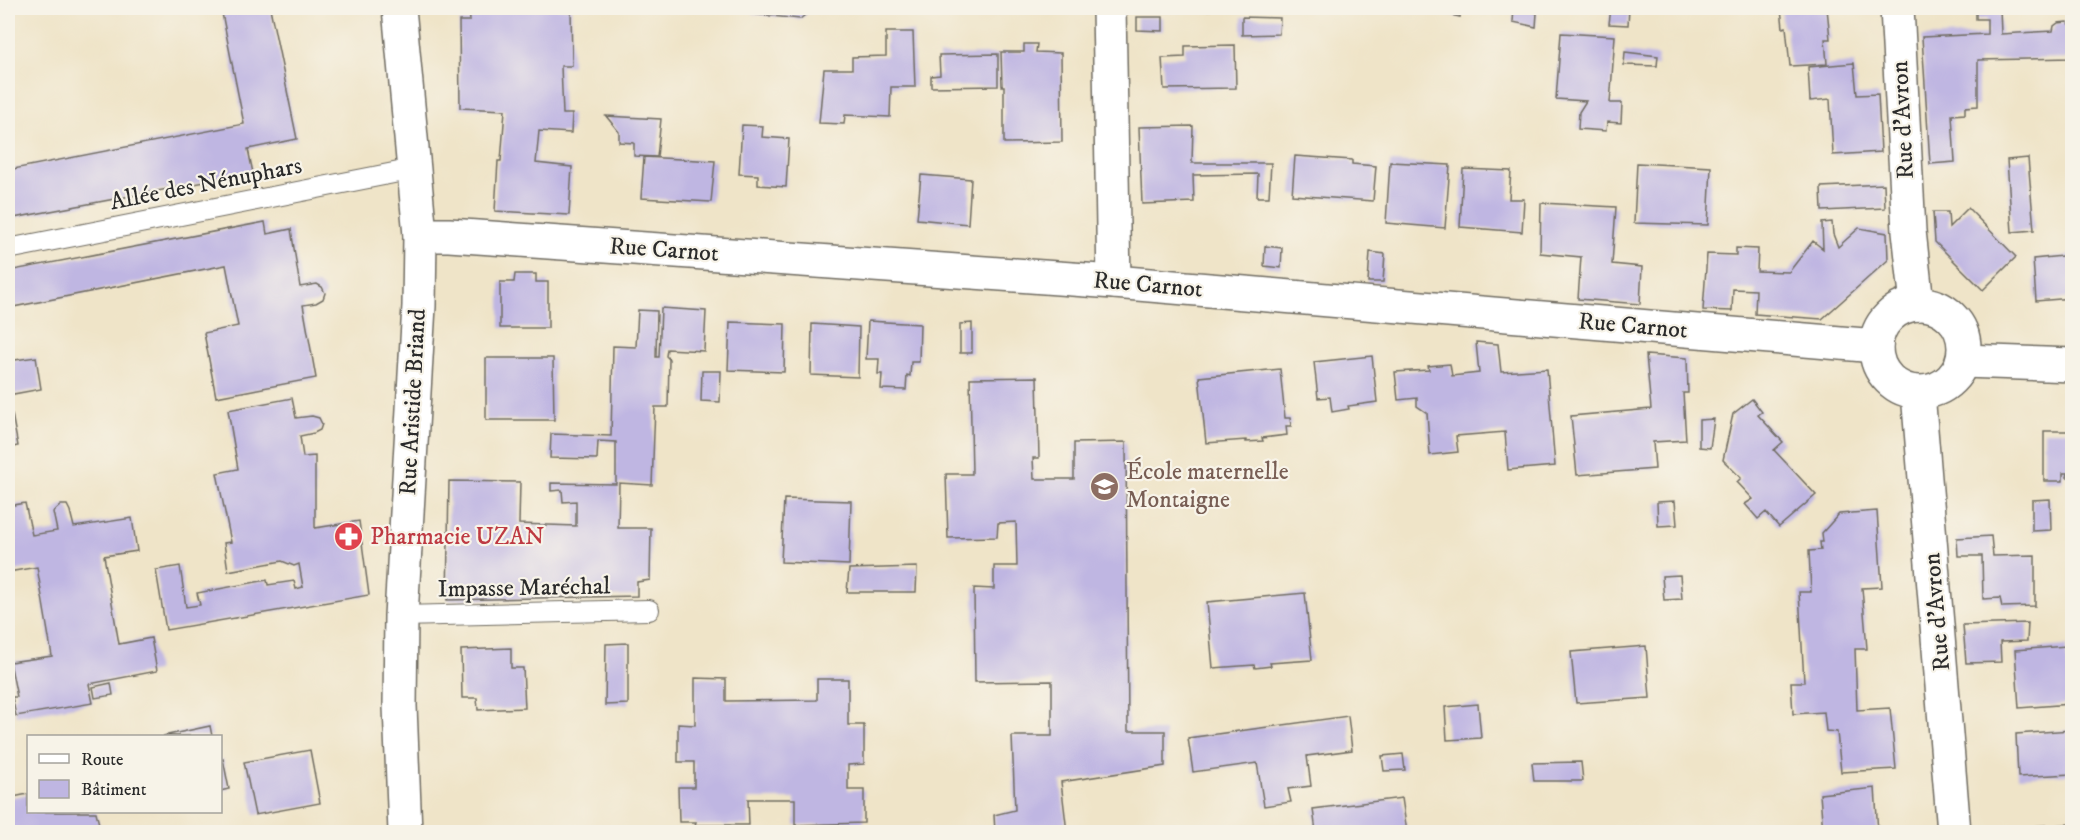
<svg xmlns="http://www.w3.org/2000/svg" width="2080" height="840" font-family="'IM FELL DW Pica',serif">
	<style>
		.building { fill: #bfb6e2 }
		.lines { fill: none; stroke-linecap: round; stroke-linejoin: round }
		.service-casing { stroke: #706c62; stroke-width: 22 }
		.minor-casing { stroke: #706c62; stroke-width: 36 }
		.primary-casing { stroke: #706c62; stroke-width: 36 }
		.service { stroke: #fff; stroke-width: 20 }
		.minor { stroke: #fff; stroke-width: 33 }
		.primary { stroke: #fff; stroke-width: 33 }
		.labels { text-anchor: middle; dominant-baseline: central; stroke-width: 4.5; stroke-linejoin: round; paint-order: stroke }
		.street-label { font-size: 24px; fill: #2b2b2b; stroke: #f7f3e8 }
		.education-label { font-size: 24px; fill: #785e54; stroke: #f7f3e8; text-anchor: start }
		.health-label { font-size: 24px; fill: #be3a42; stroke: #f7f3e8; text-anchor: start }
	</style>
	<rect width="100%" height="100%" fill="#f7f3e8"/>
	<filter id="ink" filterUnits="userSpaceOnUse"><feTurbulence type="fractalNoise" baseFrequency=".0167" numOctaves="2"/><feDisplacementMap in="SourceGraphic" scale="12" xChannelSelector="R" yChannelSelector="G"/><feConvolveMatrix kernelMatrix="1 2 1 2 8 2 1 2 1" color-interpolation-filters="sRGB"/></filter>
	<filter id="wash" filterUnits="userSpaceOnUse"><feTurbulence type="fractalNoise" baseFrequency=".008" numOctaves="4" result="noise"/><feDisplacementMap in="SourceGraphic" scale="24" xChannelSelector="R" yChannelSelector="G"/><feGaussianBlur stdDeviation="1.35" result="paint"/><feColorMatrix in="noise" values="0 0 0 0 0 0 0 0 0 0 0 0 0 0 0 0 0 1.4 0 .05"/><feComposite in="paint" operator="in"/></filter>
	<g filter="url(#wash)">
		<rect width="100%" height="100%" fill="#efe4c8"/>
		<g id="blocks">
			<g class="building">
				<polygon points="221,8 270,8 297,139 248,149 253,173 8,219 8,170 244,124"/>
				<polygon points="469,8 571,8 572,66 561,66 563,114 572,114 571,133 539,131 536,163 572,167 569,215 495,211 498,161 501,161 505,110 460,108 459,21 470,21"/>
				<polygon points="754,8 809,8 809,12 800,19 753,14"/>
				<polygon points="1157,8 1218,8 1219,10 1157,12"/>
				<polygon points="1434,8 1461,8 1460,17 1433,11"/>
				<polygon points="1514,8 1537,13 1536,27 1513,22"/>
				<polygon points="1611,8 1629,8 1628,25 1609,24"/>
				<polygon points="1781,8 1827,8 1830,39 1825,39 1827,64 1790,66 1786,27 1783,28"/>
				<polygon points="1976,8 2000,8 2001,34 2053,31 2054,26 2058,23 2067,22 2072,26 2072,58 1978,60 1978,106 1965,107 1965,114 1952,115 1955,162 1930,164 1922,37 1987,34 1987,19 1976,19"/>
				<polygon points="1137,17 1163,17 1163,31 1137,30"/>
				<polygon points="1242,17 1280,18 1279,34 1242,35"/>
				<polygon points="886,32 913,32 915,87 891,87 890,117 845,115 844,124 819,123 824,69 852,69 852,57 886,56"/>
				<polygon points="1561,33 1615,36 1610,103 1622,103 1621,123 1607,122 1606,131 1578,129 1579,112 1586,101 1556,99"/>
				<polygon points="1024,44 1037,44 1036,52 1061,53 1062,142 1004,143 1004,86 1002,86 1001,52 1024,52"/>
				<polygon points="1235,45 1236,88 1164,89 1162,58 1185,57 1185,46"/>
				<polygon points="1625,52 1658,56 1657,66 1624,65"/>
				<polygon points="998,54 998,86 931,87 931,76 940,75 939,55"/>
				<polygon points="1854,63 1857,95 1878,94 1881,152 1833,155 1830,99 1810,101 1808,67"/>
				<polygon points="606,116 661,119 657,157 634,156 634,143 619,142 619,132"/>
				<polygon points="742,125 763,126 762,137 789,139 786,187 758,185 758,175 739,174"/>
				<polygon points="1193,126 1192,163 1271,163 1269,197 1257,197 1258,174 1193,175 1194,202 1142,204 1139,127"/>
				<polygon points="1295,156 1352,160 1352,164 1376,166 1373,201 1292,195"/>
				<polygon points="644,157 715,161 711,202 641,198"/>
				<polygon points="2028,158 2034,230 2012,232 2007,160"/>
				<polygon points="1390,162 1450,165 1445,228 1386,223"/>
				<polygon points="1637,163 1711,167 1708,225 1634,223"/>
				<polygon points="1463,169 1511,171 1509,199 1524,199 1522,232 1460,227"/>
				<polygon points="921,175 971,179 968,224 917,219"/>
				<polygon points="1884,184 1885,208 1822,211 1821,187"/>
				<polygon points="1541,203 1616,207 1612,264 1642,267 1640,304 1578,299 1581,257 1540,253"/>
				<polygon points="1968,208 2016,257 1983,290 1935,242 1933,212 1948,212 1949,227"/>
				<polygon points="265,222 267,234 291,229 300,287 317,284 322,287 325,293 323,299 316,303 303,305 316,378 216,397 204,333 238,326 226,265 8,308 8,271"/>
				<polygon points="1832,222 1833,234 1838,247 1859,228 1887,233 1888,260 1822,319 1755,314 1756,290 1733,289 1732,311 1703,310 1707,254 1736,255 1736,248 1758,249 1757,271 1789,272 1813,241 1823,249 1822,223"/>
				<polygon points="1265,246 1282,248 1281,268 1264,266"/>
				<polygon points="1370,252 1385,254 1383,282 1368,282"/>
				<polygon points="2072,255 2072,298 2036,301 2033,259"/>
				<polygon points="515,274 536,274 536,282 548,282 548,328 500,328 500,282 514,282"/>
				<polygon points="661,308 706,311 704,351 667,349 666,356 669,359 668,407 655,407 652,485 619,483 618,528 651,528 650,580 637,582 637,596 447,600 449,481 520,482 519,524 576,526 576,501 563,502 562,490 551,491 551,483 616,484 616,442 598,441 597,459 550,458 551,434 611,436 613,346 636,347 638,310 657,311 656,357 659,357"/>
				<polygon points="868,321 920,324 919,362 911,362 910,376 907,375 906,390 881,389 882,374 878,374 879,359 866,359"/>
				<polygon points="730,322 785,324 784,372 728,370"/>
				<polygon points="972,323 972,353 960,353 960,324"/>
				<polygon points="812,324 859,327 858,377 811,375"/>
				<polygon points="1476,342 1498,344 1501,372 1547,369 1555,466 1508,470 1505,432 1456,436 1458,452 1430,455 1427,413 1417,406 1417,398 1398,400 1395,372 1429,370 1428,366 1450,364 1452,376 1479,373"/>
				<polygon points="1646,355 1687,358 1688,393 1683,393 1686,440 1653,442 1655,469 1577,475 1571,416 1651,409"/>
				<polygon points="1372,356 1377,402 1348,406 1349,409 1332,412 1330,397 1318,398 1314,362"/>
				<polygon points="36,357 41,389 8,395 8,361"/>
				<polygon points="486,358 553,358 554,420 486,420"/>
				<polygon points="1280,369 1285,418 1290,418 1291,426 1286,426 1287,435 1262,438 1263,441 1246,442 1246,440 1206,443 1199,377"/>
				<polygon points="702,371 721,371 720,402 701,401"/>
				<polygon points="1037,377 1039,458 1033,458 1034,479 1074,479 1074,443 1126,442 1128,731 1165,731 1165,766 1061,782 1067,832 995,832 994,815 1015,810 1012,736 1052,736 1052,681 975,682 974,588 994,589 994,566 1017,566 1016,522 998,523 997,537 948,538 946,474 972,474 970,378"/>
				<polygon points="292,398 296,418 312,416 319,418 322,424 320,430 314,433 300,436 303,457 315,456 315,528 359,521 369,595 166,630 156,570 180,566 186,607 200,605 197,593 267,580 268,585 294,581 296,589 303,587 299,564 294,566 282,561 228,571 224,543 231,542 217,473 238,469 228,410"/>
				<polygon points="1752,399 1762,412 1758,415 1783,442 1774,450 1816,495 1779,527 1766,512 1758,519 1745,504 1753,499 1737,482 1741,478 1723,460 1733,414"/>
				<polygon points="12,414 18,446 8,448 8,415"/>
				<polygon points="1714,419 1710,448 1699,447 1699,420"/>
				<polygon points="2044,431 2072,431 2072,477 2067,477 2068,473 2063,473 2063,481 2044,481"/>
				<polygon points="784,499 851,501 849,565 781,562"/>
				<polygon points="2050,499 2051,530 2032,531 2032,500"/>
				<polygon points="1675,501 1677,525 1658,526 1657,502"/>
				<polygon points="25,503 32,535 57,531 53,512 61,505 67,505 70,511 74,527 132,518 137,551 104,556 119,644 151,638 157,671 89,684 93,703 16,716 12,697 17,697 10,662 52,656 37,567 8,572 8,506"/>
				<polygon points="1877,511 1882,587 1862,588 1867,649 1855,649 1857,710 1890,708 1896,769 1841,772 1837,732 1826,731 1824,712 1793,714 1791,682 1804,682 1799,592 1811,592 1809,551 1821,550 1820,542 1823,542 1822,533 1839,514"/>
				<polygon points="1991,536 1993,556 2035,555 2035,606 2002,607 2000,598 1983,599 1982,556 1958,556 1957,538"/>
				<polygon points="917,567 916,592 847,592 849,569"/>
				<polygon points="1680,575 1682,599 1664,600 1662,576"/>
				<polygon points="1305,593 1312,660 1270,663 1271,666 1255,668 1254,665 1213,668 1207,602"/>
				<polygon points="2028,623 2027,641 2000,642 2001,662 1966,663 1963,625"/>
				<polygon points="628,643 628,704 605,705 606,644"/>
				<polygon points="1646,646 1650,698 1576,703 1571,652"/>
				<polygon points="2066,646 2070,704 2019,708 2015,650"/>
				<polygon points="511,648 511,668 523,668 525,708 478,710 477,698 462,698 461,650"/>
				<polygon points="695,678 726,679 726,701 817,700 817,679 848,679 848,725 864,725 864,764 848,765 848,790 864,790 864,823 795,825 795,799 748,799 749,825 695,825 696,822 679,822 678,787 694,787 694,762 678,762 678,724 695,725"/>
				<polygon points="111,683 113,695 95,698 93,687"/>
				<polygon points="1478,704 1481,738 1447,740 1445,707"/>
				<polygon points="1348,716 1352,750 1307,756 1311,786 1288,789 1291,802 1264,806 1257,763 1193,772 1188,738"/>
				<polygon points="210,726 212,736 163,736"/>
				<polygon points="2071,730 2072,774 2018,777 2016,734"/>
				<polygon points="310,750 320,803 255,815 244,762"/>
				<polygon points="1403,754 1405,770 1384,771 1382,756"/>
				<polygon points="223,759 229,789 220,791 220,760"/>
				<polygon points="1581,762 1583,781 1534,781 1532,763"/>
				<polygon points="1875,788 1878,832 1823,832 1820,794"/>
				<polygon points="28,794 28,812 96,812 101,832 8,832 8,798"/>
				<polygon points="1402,798 1407,832 1316,832 1313,809"/>
				<polygon points="2072,824 2072,832 2030,832 2030,826"/>
			</g>
		</g>
	</g>
	<g filter="url(#ink)">
		<use href="#blocks" fill-opacity="0" stroke="#706c62" stroke-width="1.5"/>
		<g class="lines">
			<defs>
				<g id="service">
					<polyline points="8,249 414,169"/>
					<polyline points="401,616 649,610"/>
				</g>
				<g id="minor">
					<polyline points="1109,8 1114,282"/>
					<polyline points="1897,8 1909,231 1917,304"/>
					<polyline points="420,235 449,235 1114,282 1876,346"/>
					<circle cx="1920" cy="348" r="44"/>
					<polyline points="1963,361 2072,365"/>
					<polyline points="1918,393 1954,832"/>
				</g>
				<polyline id="primary" points="399,8 420,235 419,306 401,616 400,706 405,832"/>
			</defs>
			<use href="#service" class="service-casing"/>
			<use href="#minor" class="minor-casing"/>
			<use href="#primary" class="primary-casing"/>
			<use href="#service" class="service"/>
			<use href="#minor" class="minor"/>
			<use href="#primary" class="primary"/>
		</g>
	</g>
	<defs>
		<symbol id="school-disc" viewBox="-11 -11 22 22"><circle r="9.5" fill="#8d6e63" stroke="#f7f3e8"/><path d="M0-5L7-2L0 1L-7-2ZM-4 1L0 2.5L4 1V4Q0 6-4 4Z" fill="#fff"/></symbol>
		<symbol id="pharmacy-disc" viewBox="-11 -11 22 22"><circle r="9.5" fill="#e0444e" stroke="#f7f3e8"/><path d="M-2-6h4v4h4v4h-4v4h-4v-4h-4v-4h4Z" fill="#fff"/></symbol>
	</defs>
	<g fill-rule="evenodd">
		<use href="#school-disc" x="1088" y="470" width="33" height="33"/>
		<use href="#pharmacy-disc" x="332" y="520" width="33" height="33"/>
	</g>
	<g class="labels">
		<g class="street-label">
			<text transform="translate(1903 120) rotate(-93)">Rue d'Avron</text>
			<text transform="translate(206 184) rotate(-11)">Allée des Nénuphars</text>
			<text transform="translate(664 250) rotate(4)">Rue Carnot</text>
			<text transform="translate(1148 285) rotate(5)">Rue Carnot</text>
			<text transform="translate(1633 326) rotate(5)">Rue Carnot</text>
			<text transform="translate(413 402) rotate(-87)">Rue Aristide Briand</text>
			<text transform="translate(524 588) rotate(-1)">Impasse Maréchal</text>
			<text transform="translate(1937 612) rotate(-95)">Rue d'Avron</text>
		</g>
		<g class="education-label">
			<text x="1126" y="472">École maternelle<tspan x="1126" dy="28">Montaigne</tspan></text>
		</g>
		<g class="health-label">
			<text x="370" y="537">Pharmacie UZAN</text>
		</g>
	</g>
	<rect width="2080" height="840" fill="none" stroke="#f7f3e8" stroke-width="30"/>
	<rect x="27" y="735" width="195" height="78" fill="#f7f3e8" stroke="#a5a39c" stroke-width="1.5"/>
	<rect x="39" y="754" width="30" height="9" fill="#ffffff" stroke="#a5a39c" stroke-width="1.5"/>
	<text x="81" y="765" font-size="18" fill="#2b2b2b">Route</text>
	<rect x="39" y="780" width="30" height="18" fill="#bfb6e2" stroke="#a5a39c" stroke-width="1.5"/>
	<text x="81" y="795" font-size="18" fill="#2b2b2b">Bâtiment</text>
</svg>
